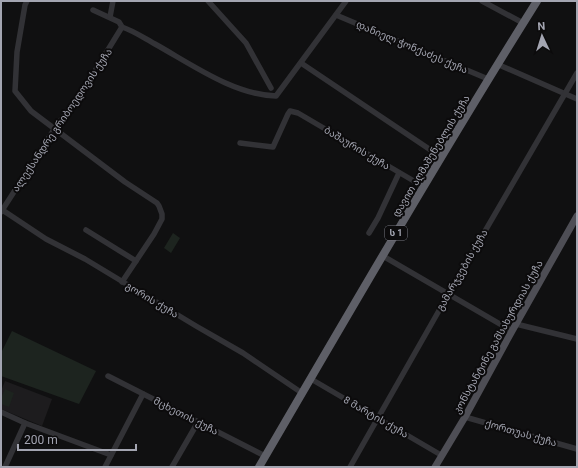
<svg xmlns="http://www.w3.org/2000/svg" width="578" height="468" font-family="Roboto,'Noto Sans Georgian',sans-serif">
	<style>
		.built { fill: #1d1c1e }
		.green { fill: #1d241f }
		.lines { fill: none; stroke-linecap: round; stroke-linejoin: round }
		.minor { stroke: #323236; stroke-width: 5.5 }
		.major { stroke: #4e4e55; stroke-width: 7 }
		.highway { stroke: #5e5f67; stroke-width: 8 }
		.labels { text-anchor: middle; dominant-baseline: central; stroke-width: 4; stroke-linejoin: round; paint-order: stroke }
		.shield { fill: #0c0b0c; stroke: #767780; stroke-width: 1 }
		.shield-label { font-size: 9px; font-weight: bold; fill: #a3a5b1 }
		.street-label { font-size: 10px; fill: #a3a5b1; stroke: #0c0b0c }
	</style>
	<rect width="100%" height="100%" fill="#101011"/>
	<polygon class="built" points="5,381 52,399 42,426 1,409 1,391"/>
	<g class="green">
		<polygon points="173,233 180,238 171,253 164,248"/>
		<polygon points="12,331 96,371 79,404 1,376 1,353"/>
		<polygon points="5,389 14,393 9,407 1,404 1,398"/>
	</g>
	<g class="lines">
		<g class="minor">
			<polyline points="27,1 25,5 17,52 15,91 31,111 125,182 157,203 159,206 162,214 162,219 154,234 122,282"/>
			<polyline points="208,1 246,43 271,88"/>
			<polyline points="482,1 523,23"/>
			<path d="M93 10 119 22 122 27C134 31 144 38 155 44 191 64 234 95 276 96L346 1"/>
			<polyline points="336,15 488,79"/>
			<polyline points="110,17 113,1"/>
			<polyline points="301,63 441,157"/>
			<polyline points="497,64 577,99"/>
			<polyline points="240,143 273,147 288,114 290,111 298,113 424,187"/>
			<polyline points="1,209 46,239 85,259 196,326 243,353 302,393"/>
			<polyline points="1,212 55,128 82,92 122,27"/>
			<polyline points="86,230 136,261"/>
			<polyline points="369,233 378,218 399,173"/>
			<polyline points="383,256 512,331"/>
			<polyline points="516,324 577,339"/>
			<polyline points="108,376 265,456"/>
			<polyline points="311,379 441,455"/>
			<polyline points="1,412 25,423 111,455"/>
			<polyline points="465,417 577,449"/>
			<polyline points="5,467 25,423"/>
			<polyline points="105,467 143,394"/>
			<polyline points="172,467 198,422"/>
			<polyline points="350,467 449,293 577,73"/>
		</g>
		<polyline class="major" points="435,467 465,417 512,331 577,216"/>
		<path class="highway" d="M259 467C350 311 441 154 537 1"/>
	</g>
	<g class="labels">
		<rect class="shield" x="385" y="226" width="22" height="14" rx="3"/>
		<g class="shield-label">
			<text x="396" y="233">ს 1</text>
		</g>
		<g class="street-label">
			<text transform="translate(412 47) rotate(23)">დანიელ ჭონქაძეს ქუჩა</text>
			<text transform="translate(62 120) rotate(-56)">ალექსანდრე გრიბოედოვის ქუჩა</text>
			<text transform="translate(357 148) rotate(31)">ბაშაურის ქუჩა</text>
			<text transform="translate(431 156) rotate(-59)">დავით აღმაშენებლის ქუჩა</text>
			<text transform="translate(462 270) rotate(-60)">გამარჯვების ქუჩა</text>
			<text transform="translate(152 300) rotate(31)">გორის ქუჩა</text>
			<text transform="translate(498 337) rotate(-61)">კონსტანტინე გამსახურდიას ქუჩა</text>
			<text transform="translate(186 416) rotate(27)">მცხეთის ქუჩა</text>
			<text transform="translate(376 417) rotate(30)">8 მარტის ქუჩა</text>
			<text transform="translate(521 433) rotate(16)">ქორთუას ქუჩა</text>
		</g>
	</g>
	<rect width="578" height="468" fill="none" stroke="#a3a5b1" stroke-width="4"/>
	<g transform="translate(542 36) rotate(356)" stroke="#0c0b0c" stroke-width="3" paint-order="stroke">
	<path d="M0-3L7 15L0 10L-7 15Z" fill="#a3a5b1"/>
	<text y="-6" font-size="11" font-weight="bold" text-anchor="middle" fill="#a3a5b1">N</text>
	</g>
	<path d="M18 444v6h118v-6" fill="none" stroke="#a3a5b1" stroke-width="2"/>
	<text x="24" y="444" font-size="12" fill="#a3a5b1" stroke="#0c0b0c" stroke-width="3" paint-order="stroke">200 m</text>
</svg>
